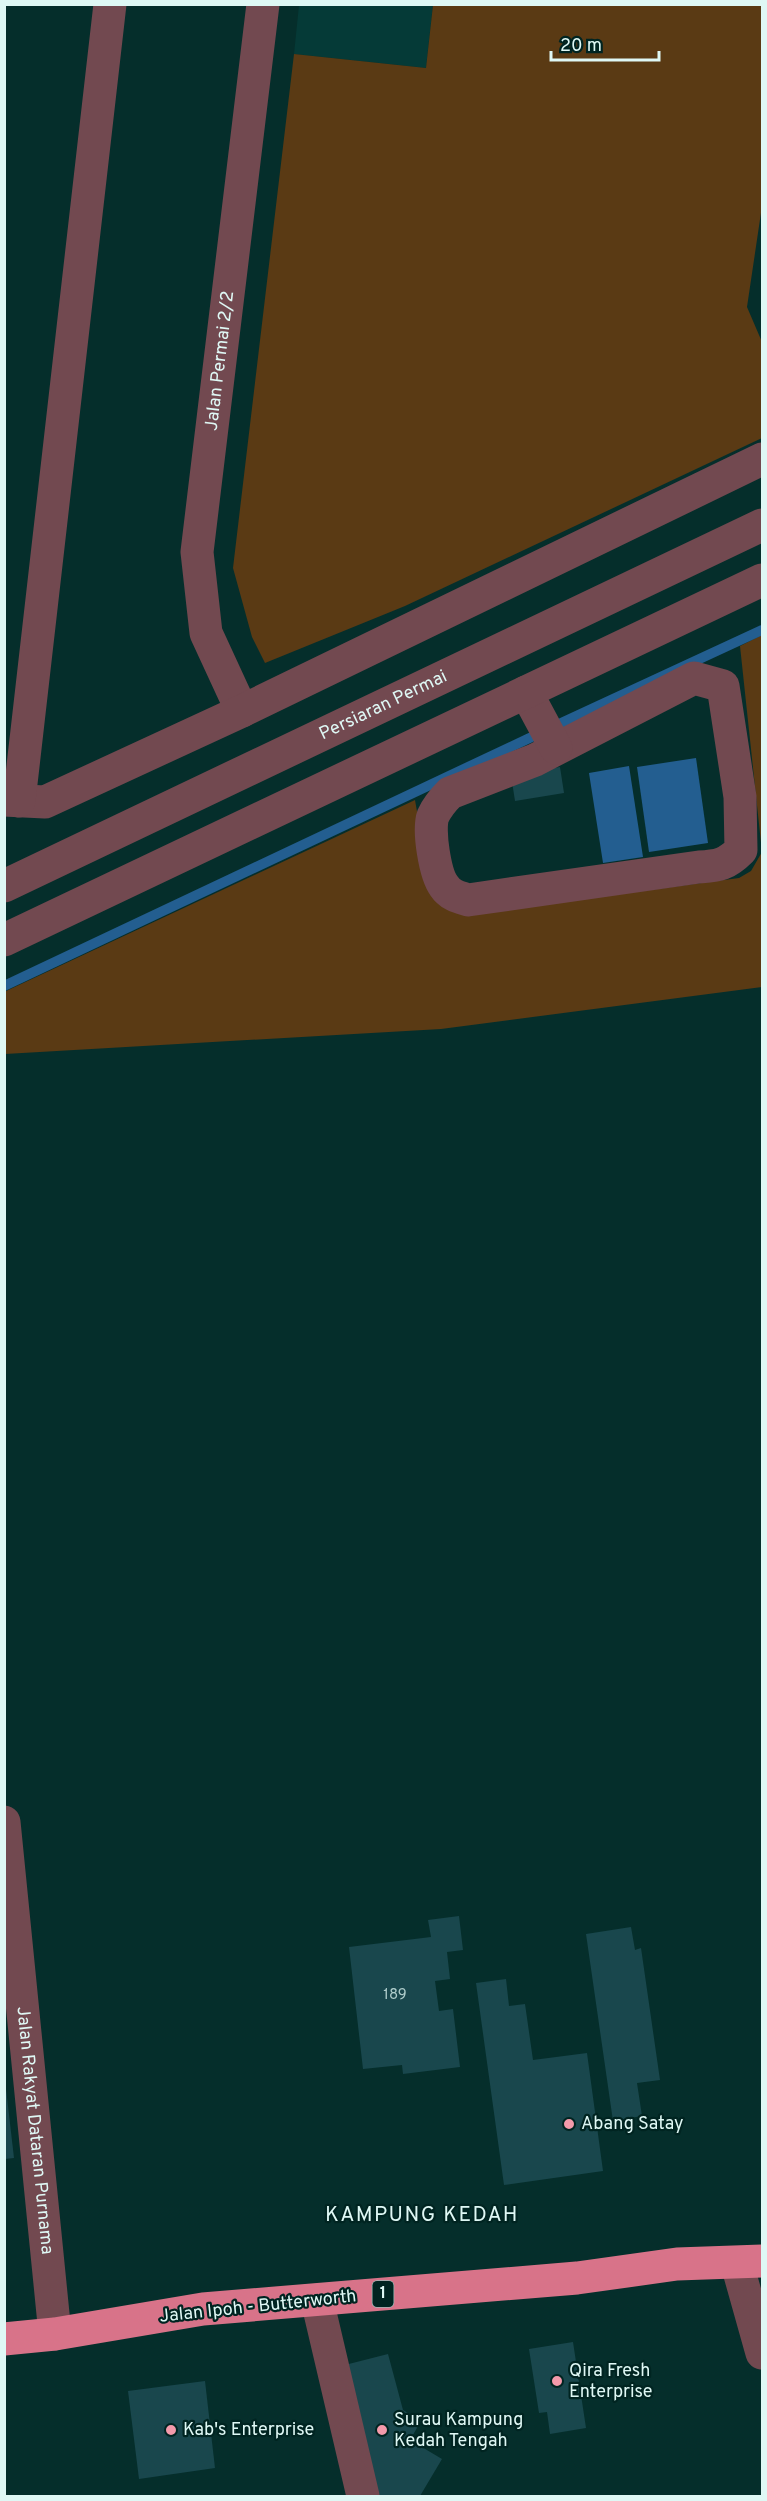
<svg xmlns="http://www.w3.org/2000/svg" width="767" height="2501" font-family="Overpass,sans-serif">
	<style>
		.built { fill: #053a37 }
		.green { fill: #5a3a14 }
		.water { fill: #235e90 }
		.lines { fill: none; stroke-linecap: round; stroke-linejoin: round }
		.stream { stroke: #235e90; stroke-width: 10 }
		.building { fill: #19474d }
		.minor { stroke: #724950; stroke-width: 33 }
		.highway { stroke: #d87389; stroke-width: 33 }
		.poi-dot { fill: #f39aab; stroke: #002421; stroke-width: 2 }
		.labels { text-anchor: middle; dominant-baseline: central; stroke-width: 4.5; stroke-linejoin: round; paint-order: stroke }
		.number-label { font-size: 15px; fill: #aecccb }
		.shield { fill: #002421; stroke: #9cb8b5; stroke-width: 1.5 }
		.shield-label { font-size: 16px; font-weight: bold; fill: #dff8f5 }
		.street-label { font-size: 18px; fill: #dff8f5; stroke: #002421 }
		.poi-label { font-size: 18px; fill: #dff8f5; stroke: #002421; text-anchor: start }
		.quarter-label { font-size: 21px; letter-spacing: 1.5px; fill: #dff8f5; stroke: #002421 }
	</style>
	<rect width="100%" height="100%" fill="#052e2b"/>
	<polygon class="built" points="299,5 433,5 426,68 294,54"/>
	<g class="green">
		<polygon points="433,5 762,5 762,206 747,307 762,342 762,438 405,606 265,663 252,637 233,568 294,54 426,68"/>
		<polygon points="762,635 762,987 441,1029 5,1054 4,992 415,800 431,892 464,915 739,878 751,871 762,852 740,646"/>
	</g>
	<g class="water">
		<polygon points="696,758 708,843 649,852 637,767"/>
		<polygon points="629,766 643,857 603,863 589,773"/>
	</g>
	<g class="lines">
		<g class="stream">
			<polyline points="559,724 762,630"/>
			<polyline points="4,986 538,734"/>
		</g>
	</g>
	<g class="building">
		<polygon points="560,767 564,793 515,801 511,775"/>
		<polygon points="459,1916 463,1950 447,1952 450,1979 435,1981 439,2011 453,2009 460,2067 403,2074 402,2065 363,2069 349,1947 431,1937 428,1920"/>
		<polygon points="631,1927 635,1950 641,1948 660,2080 637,2083 642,2116 613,2121 586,1934"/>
		<polygon points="506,1979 509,2006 525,2004 533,2060 587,2053 603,2171 504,2185 476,1983"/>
		<polygon points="5,2080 14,2158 5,2159"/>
		<polygon points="573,2342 586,2428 550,2434 547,2412 539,2413 529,2349"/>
		<polygon points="388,2354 403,2410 421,2421 410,2440 442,2459 420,2496 370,2496 333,2368"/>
		<polygon points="205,2381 215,2468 139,2479 128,2391"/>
	</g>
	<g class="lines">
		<g class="minor">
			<path d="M694 678 723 686 740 797 741 850C727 864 719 866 699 867L468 900C458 897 450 895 444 886 435 874 428 830 433 816 437 807 443 800 450 793L535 760Z"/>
			<polyline points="526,692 556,748"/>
			<path id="s1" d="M242 711 206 633 197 552 263 4"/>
			<polyline points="4,800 45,802 242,711 762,459"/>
			<polyline points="19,801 110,4"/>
			<path id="s2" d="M4 886 762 525"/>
			<polyline points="4,940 762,580"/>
			<path id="s3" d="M4 1822 55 2334"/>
			<polyline points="737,2264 762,2353"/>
			<polyline points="317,2300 363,2496"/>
		</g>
		<polyline class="highway" points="4,2339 55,2334 203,2309 577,2278 677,2264 762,2261"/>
	</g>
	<g class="poi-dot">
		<circle cx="569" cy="2124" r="6"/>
		<circle cx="557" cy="2381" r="6"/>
		<circle cx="171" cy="2430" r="6"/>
		<circle cx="382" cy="2430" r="6"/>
	</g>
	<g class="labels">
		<g class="number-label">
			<text x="395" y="1995">189</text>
		</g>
		<rect class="shield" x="372.5" y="2281" width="21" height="26" rx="4.5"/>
		<g class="shield-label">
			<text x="383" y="2294">1</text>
		</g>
		<g class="street-label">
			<text stroke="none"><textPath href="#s1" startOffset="360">Jalan Permai 2/2</textPath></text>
			<text stroke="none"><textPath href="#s2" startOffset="420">Persiaran Permai</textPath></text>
			<text stroke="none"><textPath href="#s3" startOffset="310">Jalan Rakyat Dataran Purnama</textPath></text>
			<text transform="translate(258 2307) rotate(-6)">Jalan Ipoh - Butterworth</text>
		</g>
		<g class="poi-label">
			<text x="581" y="2124">Abang Satay</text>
			<text x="569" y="2371">Qira Fresh<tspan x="569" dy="21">Enterprise</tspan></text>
			<text x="394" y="2420">Surau Kampung<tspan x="394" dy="21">Kedah Tengah</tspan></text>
			<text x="183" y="2430">Kab's Enterprise</text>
		</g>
		<g class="quarter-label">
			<text x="422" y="2215">KAMPUNG KEDAH</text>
		</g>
	</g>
	<rect width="767" height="2501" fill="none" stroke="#dff8f5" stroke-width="12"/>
	<path d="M551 51v9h108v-9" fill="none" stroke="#dff8f5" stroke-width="3"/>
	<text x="560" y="51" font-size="18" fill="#dff8f5" stroke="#002421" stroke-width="4.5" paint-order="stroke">20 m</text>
</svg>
